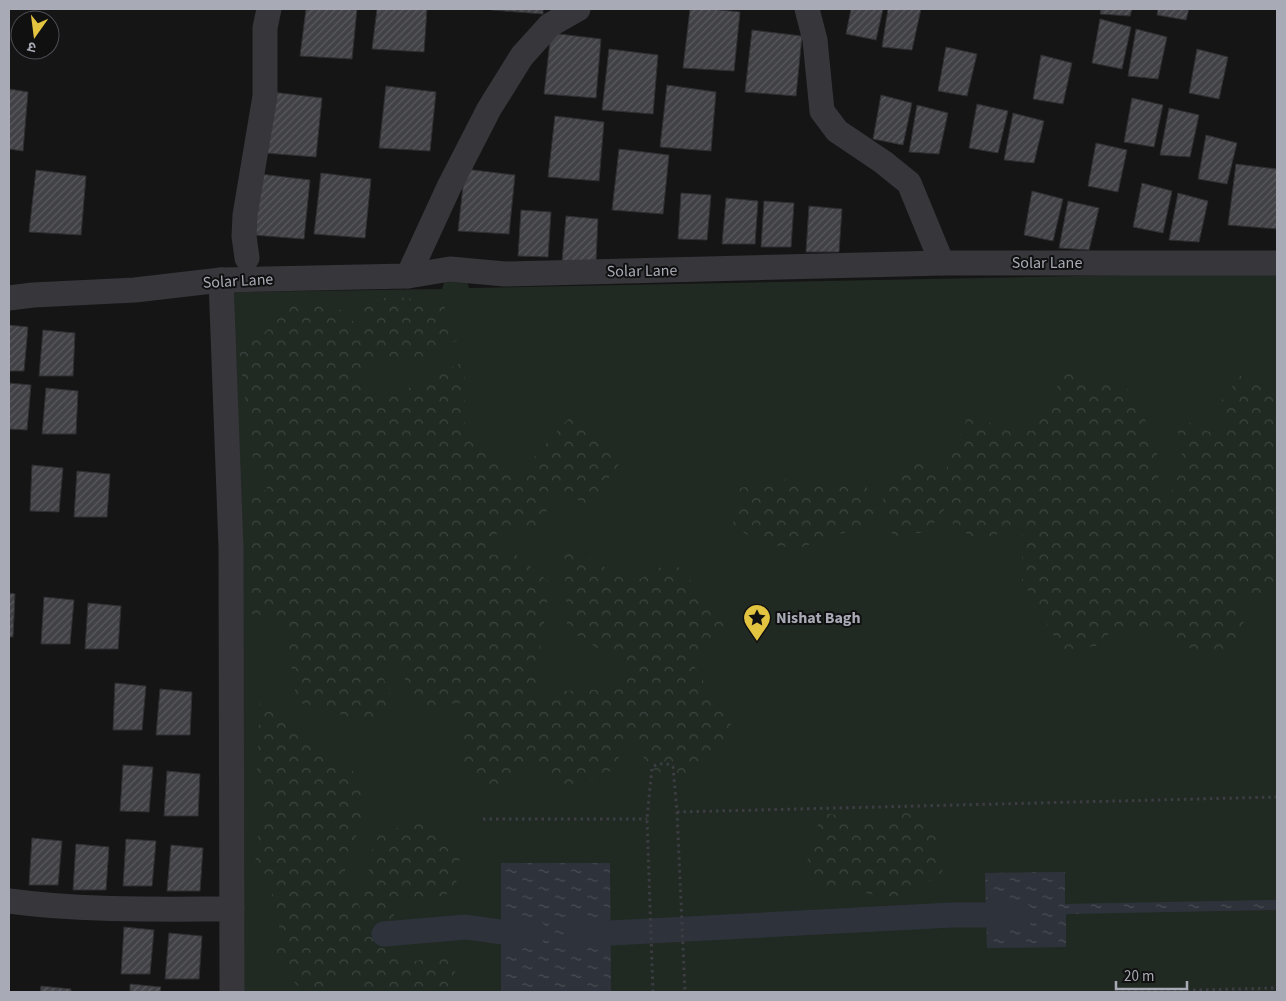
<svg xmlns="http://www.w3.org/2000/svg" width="1286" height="1001" font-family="'Source Sans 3','Noto Sans Devanagari',sans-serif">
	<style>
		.green { fill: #212923 }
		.forest { fill: url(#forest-crowns) }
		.water { fill: url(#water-ripples) }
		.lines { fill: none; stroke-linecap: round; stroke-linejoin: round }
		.canal { stroke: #2e333b; stroke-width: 25 }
		.building { fill: url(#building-hatch); stroke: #2f2f32 }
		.path { stroke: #3c3d42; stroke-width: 3; stroke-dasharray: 2.5 4; stroke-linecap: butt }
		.minor { stroke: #36363b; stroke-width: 25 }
		.labels { text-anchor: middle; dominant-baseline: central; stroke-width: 4; stroke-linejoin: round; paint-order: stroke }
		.street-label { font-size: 16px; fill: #a8aab5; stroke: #101011 }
		.poi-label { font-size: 16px; font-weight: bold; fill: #a8aab5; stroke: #101011; text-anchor: start }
	</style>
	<defs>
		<pattern id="forest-crowns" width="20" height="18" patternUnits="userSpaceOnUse" patternTransform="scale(1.25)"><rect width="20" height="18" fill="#212923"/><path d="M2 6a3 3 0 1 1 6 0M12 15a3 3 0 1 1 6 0" fill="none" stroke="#3e4541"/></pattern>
		<pattern id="water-ripples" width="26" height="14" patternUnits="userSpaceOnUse" patternTransform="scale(1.25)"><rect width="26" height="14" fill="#2e333b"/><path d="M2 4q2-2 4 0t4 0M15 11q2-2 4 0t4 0" fill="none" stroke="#494e55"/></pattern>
		<pattern id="building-hatch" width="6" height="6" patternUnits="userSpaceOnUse" patternTransform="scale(1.25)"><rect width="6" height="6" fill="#424246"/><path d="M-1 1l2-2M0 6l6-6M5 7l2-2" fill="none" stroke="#5a5b5e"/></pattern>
	</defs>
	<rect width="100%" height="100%" fill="#151516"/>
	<polygon class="green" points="1277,272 1277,992 240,992 232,292 442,289 445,280 466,278 469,288"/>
	<g class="forest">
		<polygon points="393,296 443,304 460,339 412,362 371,360 354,383 382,401 465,361 465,425 518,475 572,415 626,455 588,505 553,487 541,531 498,527 492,555 514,553 550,583 539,658 537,708 562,691 622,689 629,668 567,629 564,547 593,560 632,584 672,560 729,624 692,663 733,728 689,775 655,772 628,737 613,770 570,790 533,764 491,796 462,759 463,703 417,706 397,661 377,664 392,698 371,723 297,702 283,616 250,614 248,481 270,493 254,467 239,351 265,332 293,304 338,308 363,330 357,305"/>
		<polygon points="1065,373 1133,391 1157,448 1159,489 1170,497 1183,461 1175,416 1227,440 1219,404 1240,376 1277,392 1277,589 1259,599 1245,590 1235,600 1246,613 1236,650 1201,654 1148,626 1116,627 1096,646 1062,650 1022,580 1023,516 984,543 953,526 950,502 927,532 893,536 881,492 917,462 945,472 967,418 1032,431"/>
		<polygon points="788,479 866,484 876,522 799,548 759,544 733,524 740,488"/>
		<polygon points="260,701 358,775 366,813 353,844 342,880 362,910 375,835 420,821 461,849 455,891 418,905 403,898 384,934 412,962 444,955 466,989 465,992 353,992 341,973 331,985 301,990 271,954 282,939 269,881 251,851 265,821 257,773"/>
		<polygon points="824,813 863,820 879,826 887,815 907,813 934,828 943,875 892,898 816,884 805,851"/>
	</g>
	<g class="water">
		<polygon points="501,863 610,863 611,992 501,992"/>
		<polygon points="1065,872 1065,904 1277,900 1277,910 1066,914 1066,947 987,948 985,873"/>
	</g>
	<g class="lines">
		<g class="canal">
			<polyline points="576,932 611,933 952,915 1021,915"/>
			<polyline points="384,934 466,927 501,932 534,932"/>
		</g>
	</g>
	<g class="building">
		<polygon points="306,9 357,9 352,59 300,56"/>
		<polygon points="377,9 427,9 424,52 372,49"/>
		<polygon points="491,9 543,9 543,14 491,10"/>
		<polygon points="690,9 710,9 740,12 734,71 683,68"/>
		<polygon points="851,9 883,9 876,40 846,34"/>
		<polygon points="888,9 921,9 912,50 882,47"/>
		<polygon points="1101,9 1132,9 1130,16 1100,14"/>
		<polygon points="1158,9 1189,9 1186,20 1157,15"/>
		<polygon points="1100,19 1131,27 1122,69 1092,63"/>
		<polygon points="1136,29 1167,37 1158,79 1128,76"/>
		<polygon points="752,30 802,36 796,96 745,92"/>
		<polygon points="551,33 601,39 596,98 544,94"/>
		<polygon points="946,47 977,54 967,96 938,91"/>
		<polygon points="609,49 658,55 653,114 602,110"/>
		<polygon points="1197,49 1228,57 1219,99 1189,93"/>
		<polygon points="1041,55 1072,63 1063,104 1033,99"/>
		<polygon points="667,85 716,92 711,151 660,147"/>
		<polygon points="386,86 436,92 430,151 379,148"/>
		<polygon points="9,89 28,92 23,151 9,149"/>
		<polygon points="272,92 322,98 316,157 265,153"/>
		<polygon points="881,95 912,103 903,145 873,139"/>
		<polygon points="1132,98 1163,105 1154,147 1124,142"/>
		<polygon points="977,104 1008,111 998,153 969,148"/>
		<polygon points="917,105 948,113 939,154 909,152"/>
		<polygon points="1169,108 1199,115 1190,157 1160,155"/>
		<polygon points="1013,113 1044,121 1034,163 1004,160"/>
		<polygon points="555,116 604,122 599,181 548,177"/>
		<polygon points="1206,135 1237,143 1227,184 1198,179"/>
		<polygon points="1096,143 1127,150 1118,192 1088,186"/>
		<polygon points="619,149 669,155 663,214 612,210"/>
		<polygon points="1236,164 1277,169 1277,229 1228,225"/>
		<polygon points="465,169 515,175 509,234 458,231"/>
		<polygon points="36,170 86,176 81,235 29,232"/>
		<polygon points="321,173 371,179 365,238 314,234"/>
		<polygon points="260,174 310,180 304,239 253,235"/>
		<polygon points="1142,183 1172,191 1163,233 1133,227"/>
		<polygon points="1032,191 1063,199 1053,241 1024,235"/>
		<polygon points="681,193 711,195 707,240 678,239"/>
		<polygon points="1178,193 1208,201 1199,242 1169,240"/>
		<polygon points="726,198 758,201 755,244 722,244"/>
		<polygon points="764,201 794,203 791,247 761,247"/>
		<polygon points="1068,201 1099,208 1089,250 1059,248"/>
		<polygon points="809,206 842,209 839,252 806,252"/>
		<polygon points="521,210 551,212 548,257 518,256"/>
		<polygon points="566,216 598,219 596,261 562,262"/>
		<polygon points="9,325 28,327 24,371 9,371"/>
		<polygon points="43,330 75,333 73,376 39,376"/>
		<polygon points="9,383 31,385 27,430 9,429"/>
		<polygon points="46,388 78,391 76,434 42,434"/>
		<polygon points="32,465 63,468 59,512 30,511"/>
		<polygon points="77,471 110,474 107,517 74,517"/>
		<polygon points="9,593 15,594 13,637 9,637"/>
		<polygon points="44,597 74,600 70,644 41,644"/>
		<polygon points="88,603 121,606 118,649 85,649"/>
		<polygon points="115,683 146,686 142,730 113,730"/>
		<polygon points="160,689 192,692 190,735 156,735"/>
		<polygon points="123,765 153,767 149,812 120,811"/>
		<polygon points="167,771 200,774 198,816 164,816"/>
		<polygon points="32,838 62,841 58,885 29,885"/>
		<polygon points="126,839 156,841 152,886 123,886"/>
		<polygon points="76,844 109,847 106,890 73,890"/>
		<polygon points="171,845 203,848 200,891 167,891"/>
		<polygon points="124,927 154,930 150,974 121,974"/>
		<polygon points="169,933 202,936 199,979 165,979"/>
		<polygon points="130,984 161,987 160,992 130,992"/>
		<polygon points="41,986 71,989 71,992 40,992"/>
	</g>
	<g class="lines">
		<g class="path">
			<polyline points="677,812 1277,797"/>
			<polyline points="483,819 647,819"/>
			<path d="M653 992 647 819 652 767C659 763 667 762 673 767L677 812 685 992"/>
			<polyline points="1115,992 1277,988"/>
		</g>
		<g class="minor">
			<polyline points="807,9 815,40 822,111 837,131 883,162 909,183 942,263"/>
			<polyline points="247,258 244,236 245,215 265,96 265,28 269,9"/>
			<polyline points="408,276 449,187 489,109 522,56 550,25 578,9"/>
			<polyline points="221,280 231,548 232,992"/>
			<polyline points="9,298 33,295 135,290 221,280 408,276 450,269 505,274 942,263 1277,263"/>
			<path d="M9 901C83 911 157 909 232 909"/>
		</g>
	</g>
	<defs>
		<symbol id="sight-pin" viewBox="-11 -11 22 30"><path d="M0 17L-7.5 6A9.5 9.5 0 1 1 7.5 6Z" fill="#e3c441" stroke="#101011"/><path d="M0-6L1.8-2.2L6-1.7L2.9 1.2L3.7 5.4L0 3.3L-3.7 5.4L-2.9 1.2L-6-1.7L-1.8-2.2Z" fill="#111"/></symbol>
	</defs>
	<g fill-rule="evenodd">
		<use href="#sight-pin" x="741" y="602" width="32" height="43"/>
	</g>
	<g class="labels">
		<g class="street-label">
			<text x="1047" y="263">Solar Lane</text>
			<text transform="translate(642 271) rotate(-1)">Solar Lane</text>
			<text transform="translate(238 281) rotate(-3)">Solar Lane</text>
		</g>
		<g class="poi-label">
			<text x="776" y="618">Nishat Bagh</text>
		</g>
	</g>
	<rect width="1286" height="1001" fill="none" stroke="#a8aab5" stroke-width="20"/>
	<g transform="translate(35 35) rotate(194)"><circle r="24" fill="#101011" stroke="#4d4e53"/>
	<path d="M0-4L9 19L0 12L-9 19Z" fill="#e3c441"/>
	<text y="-8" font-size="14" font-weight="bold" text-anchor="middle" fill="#a8aab5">उ</text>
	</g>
	<path d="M1116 981v8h71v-8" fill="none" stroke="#a8aab5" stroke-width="2.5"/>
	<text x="1124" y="981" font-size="15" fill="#a8aab5" stroke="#101011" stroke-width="4" paint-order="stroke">20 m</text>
</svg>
